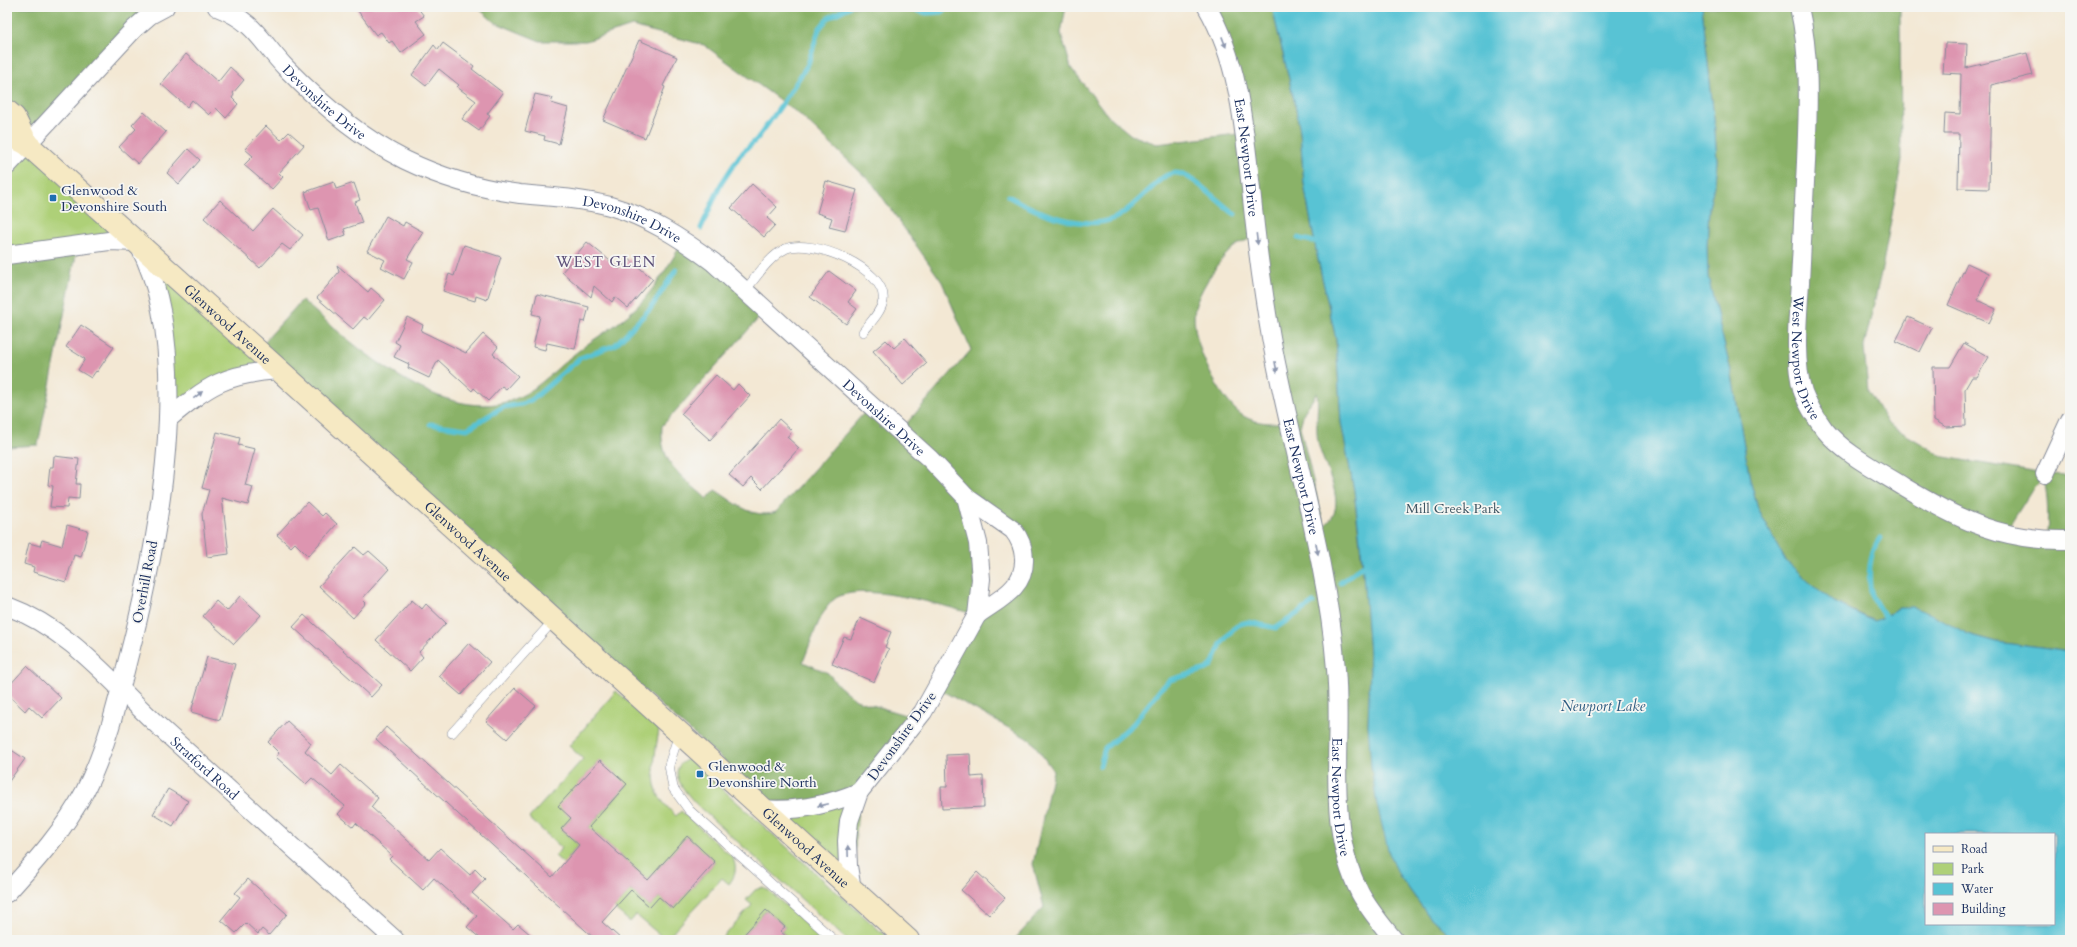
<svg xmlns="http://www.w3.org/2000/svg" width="2077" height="947" font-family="Cardo,serif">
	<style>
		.green { fill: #aed078; stroke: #64806b; fill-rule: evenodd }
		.forest { fill: #8ab268; stroke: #527063; fill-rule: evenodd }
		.water { fill: #58c3d4; stroke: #3a7999; fill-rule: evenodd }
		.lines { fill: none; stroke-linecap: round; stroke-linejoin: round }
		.stream { stroke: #58c3d4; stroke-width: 5 }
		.building { fill: #dd95b0 }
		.lane-casing { stroke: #878c99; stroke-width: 10 }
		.street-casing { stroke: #878c99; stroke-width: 20 }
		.secondary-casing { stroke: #878c99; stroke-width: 24 }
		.lane { stroke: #fff; stroke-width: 9 }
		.street { stroke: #fff; stroke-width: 18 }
		.secondary { stroke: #f6e9c3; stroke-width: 22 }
		.oneway { fill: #8d97ae }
		.poi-dot { fill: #1f6fb2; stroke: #f6f6f2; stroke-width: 1.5 }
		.labels { text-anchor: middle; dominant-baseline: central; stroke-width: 3.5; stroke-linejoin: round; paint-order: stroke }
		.street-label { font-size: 14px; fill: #1b2f5e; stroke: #f6f6f2 }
		.poi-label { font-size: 14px; fill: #1b2f5e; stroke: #f6f6f2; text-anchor: start }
		.park-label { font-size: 14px; fill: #405764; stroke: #f6f6f2 }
		.neighbourhood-label { font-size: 15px; letter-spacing: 1px; fill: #5f537b; stroke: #f6f6f2 }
		.water-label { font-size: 15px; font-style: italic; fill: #2d5b81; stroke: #f6f6f2 }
	</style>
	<rect width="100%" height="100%" fill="#f6f6f2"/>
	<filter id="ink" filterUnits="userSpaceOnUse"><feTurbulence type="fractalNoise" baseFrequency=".025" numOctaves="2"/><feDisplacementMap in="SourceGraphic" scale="8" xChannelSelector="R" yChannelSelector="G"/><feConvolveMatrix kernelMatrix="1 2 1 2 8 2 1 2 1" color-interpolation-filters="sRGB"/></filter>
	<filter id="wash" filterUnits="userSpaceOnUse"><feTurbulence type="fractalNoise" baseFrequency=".012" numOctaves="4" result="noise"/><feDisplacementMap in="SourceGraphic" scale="16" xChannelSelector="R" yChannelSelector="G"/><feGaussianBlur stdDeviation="0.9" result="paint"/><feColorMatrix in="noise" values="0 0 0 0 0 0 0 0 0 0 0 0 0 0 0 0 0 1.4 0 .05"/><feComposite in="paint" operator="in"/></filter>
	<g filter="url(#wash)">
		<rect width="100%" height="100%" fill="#f3e8d4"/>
		<g class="green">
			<path d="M7 7H165L150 15 134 29 27 144 279 370C224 374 209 385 168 419 168 359 168 296 137 242L109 241 7 255V166L27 144 7 134Z"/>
			<path d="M616 691 659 730C656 747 650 778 658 794 662 802 669 809 676 816L681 811 733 858C737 869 736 875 729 884L722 878 666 940 636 915 630 922 555 856 562 848 529 818 583 759 569 746ZM600 760 627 785 589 827 648 880 687 836 715 862 673 909 659 897 650 907 631 890 618 904 567 858 579 845 561 829 571 818 559 806Z"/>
			<path d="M689 759 890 940H847L699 807C688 795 662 769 689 759Z"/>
			<polygon points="859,792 852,890 780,810"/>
			<polygon points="763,887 768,890 824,940 790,940 781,931 785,926 766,910 739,940 721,940 752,905 746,900 755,890"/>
		</g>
		<g class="forest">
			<polygon points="7,7 138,7 134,29 7,166"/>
			<path d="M477 7H1066L1061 33 1071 68 1108 116 1131 135 1157 144 1245 133 1207 7H1272L1295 104 1300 131 1304 184 1317 255 1336 339 1341 422 1354 490 1365 592 1370 669 1368 725 1399 875 1428 915 1455 940H1014L1044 907 1033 864 1053 771 1032 741 937 688 977 615C948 607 854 578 832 601 819 614 810 645 803 662L828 673 839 686 856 700 918 719 859 792 780 810 257 350 302 300C352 344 445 430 517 398 540 388 557 367 577 352 593 339 612 329 628 315 652 295 668 266 684 240L766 310 662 426C659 464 682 476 707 499L715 490C735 502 752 520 776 512L871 405 900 431 971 350 942 282 873 184 799 114 704 45 632 26 586 41H540L494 22ZM1256 236 1287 422C1271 424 1252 424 1238 412 1216 393 1189 337 1195 308 1199 291 1220 258 1234 247 1240 242 1249 240 1256 236ZM1317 393C1319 408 1315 426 1318 442 1322 466 1352 506 1324 526L1300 427 1304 412ZM967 497 1012 530 1021 575 978 614Z"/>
			<path d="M1702 7H1900L1901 165 1883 264 1864 347 1868 391 1888 424 1944 457 2045 474 2070 475V652L1997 642 1968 634 1950 625 1900 607 1883 618 1875 621 1834 602 1809 582 1785 560 1758 509 1750 480 1732 376 1708 277 1707 246 1709 207 1715 181 1717 161 1714 119ZM2044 478C2048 499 2049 519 2046 541L2005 533 2032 490Z"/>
			<polygon points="78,245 38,445 7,447 7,255"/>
		</g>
		<path class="water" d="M1272 7H1702L1714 119 1717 161 1715 181 1709 207 1707 246 1708 277 1732 376 1750 480 1758 509 1785 560 1809 582 1834 602 1867 618 1875 621 1883 618 1900 607H1912L1931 614 1968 634 1997 642 2070 652V940H1455L1428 915 1399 875 1389 853 1377 805 1371 766 1368 725 1370 669 1362 558 1354 490 1341 422 1336 339 1317 255 1304 184 1300 131 1295 104ZM1926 834H2054V924H1926Z"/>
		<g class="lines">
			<g class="stream">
				<polyline points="901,7 927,13 942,12 946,7"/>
				<path d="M1008 196C1035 212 1084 232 1115 218 1127 212 1136 202 1146 193 1155 186 1163 173 1176 173 1191 173 1221 205 1235 214"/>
				<polyline points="701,228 721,184 740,155 757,139 783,103 808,64 819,29 828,18 849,7"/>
				<polyline points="1298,238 1315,242"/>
				<polyline points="430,424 467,429 503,407 522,404 533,399 580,358 615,345 650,309 676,270"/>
				<path d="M1880 538C1869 552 1867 578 1872 595 1875 603 1880 610 1885 617"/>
				<polyline points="1340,583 1362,566"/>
				<polyline points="1100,766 1105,748 1133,724 1163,686 1170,680 1207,669 1212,665 1221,644 1233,629 1240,624 1248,622 1276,628 1313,603"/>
			</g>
		</g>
		<g id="blocks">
			<g class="building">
				<polygon points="355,7 417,7 424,16 416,21 426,34 401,53 392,41 389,43 381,32 376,35"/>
				<polygon points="639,40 677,57 663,86 665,87 645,138 603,120"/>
				<polygon points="443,43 474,66 472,69 503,93 487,114 490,116 479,131 462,119 476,101 457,87 459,85 439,69 426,86 412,75 434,45 438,50"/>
				<polygon points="1945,43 1967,44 1966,68 2027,53 2033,75 1991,85 1989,189 1958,188 1959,134 1944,134 1945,113 1960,114 1961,74 1943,73"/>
				<polygon points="186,54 218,82 230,67 244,80 233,93 234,95 232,98 238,104 226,118 216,108 209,115 192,100 187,107 161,84"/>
				<polygon points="535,94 553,98 551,103 568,108 559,144 544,140 545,136 525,131"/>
				<polygon points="144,112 166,132 138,164 119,147 136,129 132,125"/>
				<polygon points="266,126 281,140 289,132 304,145 279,173 283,177 272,189 244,165 253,156 245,149"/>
				<polygon points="188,149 200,160 179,184 167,173"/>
				<polygon points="826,181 857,190 845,231 829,227 832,218 817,213"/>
				<polygon points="334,182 336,189 354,183 360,200 355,202 362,223 344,229 346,235 329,241 318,208 311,210 305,192"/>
				<polygon points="752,184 777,207 767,218 775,225 764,237 731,208"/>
				<polygon points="220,200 253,231 273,209 303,235 290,250 282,244 260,268 204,218"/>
				<polygon points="386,216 403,226 405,222 423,232 407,259 413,262 404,279 381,267 385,260 367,251"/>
				<polygon points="587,242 620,269 629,259 653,279 628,308 615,297 612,302 594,286 591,297 562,272"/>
				<polygon points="464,245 501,257 487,300 476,296 475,301 443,291 449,274 454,276"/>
				<polygon points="1967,263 1989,273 1977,300 1996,309 1989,323 1948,305"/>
				<polygon points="337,265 368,292 371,288 385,300 368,320 364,317 353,329 317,298 339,272"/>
				<polygon points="829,271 856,291 848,302 857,309 846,324 810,297"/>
				<polygon points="537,294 589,307 585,322 581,321 575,349 547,343 545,350 533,347 540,316 532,314"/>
				<polygon points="407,317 423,325 421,331 466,353 483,334 498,347 493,354 518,376 506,389 502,386 488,401 474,388 472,391 438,360 429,378 408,368 409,364 394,357 400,345 395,342"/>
				<polygon points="1908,317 1932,328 1920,352 1896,341"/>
				<polygon points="81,325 114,347 97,372 96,371 91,378 78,370 85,359 66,347"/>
				<polygon points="905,338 927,363 903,385 873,351 886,340 894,348"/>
				<polygon points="1964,343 1989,357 1977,377 1972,377 1965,389 1966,426 1946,427 1934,420 1933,367 1950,367"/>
				<polygon points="716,375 733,390 738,384 750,396 710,440 681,414"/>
				<polygon points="779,419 792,431 787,437 799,448 762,489 751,478 743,487 729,475"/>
				<polygon points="217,432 240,438 238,445 255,449 245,485 253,487 248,505 222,498 229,554 207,557 202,514 209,490 202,488"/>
				<polygon points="54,456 79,459 76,484 80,484 79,499 68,498 67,508 50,507 53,486 48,485 50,467 53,467"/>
				<polygon points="307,502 322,516 325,513 337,524 308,556 295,543 291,547 277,535"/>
				<polygon points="67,525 88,531 81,557 74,555 66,582 33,572 34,567 24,564 29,543 40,546 42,540 62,546"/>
				<polygon points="355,547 364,555 369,551 389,569 362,599 366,603 353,618 319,586"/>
				<polygon points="240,596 261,615 234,644 203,616 216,601 227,611"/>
				<polygon points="412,600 422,609 426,604 446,623 419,652 423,657 410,671 376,640"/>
				<polygon points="304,615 382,685 371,697 293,627"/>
				<polygon points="860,618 891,632 885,647 889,649 874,682 832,664 844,637 851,639"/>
				<polygon points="469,643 490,662 461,695 439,676"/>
				<polygon points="207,657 235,664 220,720 191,712"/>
				<polygon points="27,666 61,698 42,718 29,706 25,711 7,694 7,688"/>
				<polygon points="515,688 536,706 507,739 486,721"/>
				<polygon points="287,721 311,743 305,751 332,775 341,765 378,798 371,807 429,860 440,848 470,875 475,869 485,879 472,893 513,929 518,924 537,940 482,940 467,927 477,916 434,878 423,890 389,859 392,856 356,823 353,827 338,814 345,806 312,778 306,784 276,757 279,753 268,742"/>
				<polygon points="386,727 552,877 579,845 561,829 571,818 558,806 600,760 627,784 589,827 648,880 687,836 715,862 673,909 659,897 650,907 631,890 602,922 622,940 596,940 376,739"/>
				<polygon points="7,747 25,759 7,784"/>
				<polygon points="970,754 971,777 983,776 984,807 942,809 941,787 947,787 946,755"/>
				<polygon points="168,789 188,801 173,826 153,814"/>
				<polygon points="977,872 1005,898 989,915 961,890"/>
				<polygon points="248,879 287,914 269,935 262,929 258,934 246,923 236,933 221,920 240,897 235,893"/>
				<polygon points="766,910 785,927 780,931 790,940 739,940"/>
			</g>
		</g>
	</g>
	<g filter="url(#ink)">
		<use href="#blocks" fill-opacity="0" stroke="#878c99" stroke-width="1"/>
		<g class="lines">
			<defs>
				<g id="lane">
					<path d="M745 291C756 277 769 257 785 249 811 237 888 269 883 301 881 312 870 323 863 332"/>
					<polyline points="452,733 554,620"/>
					<polyline points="679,734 669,765 673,788 689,810 834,940"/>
				</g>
				<g id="street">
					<path id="s1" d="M217 7C256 22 260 41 286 68 321 104 359 137 405 160 440 177 481 189 520 194 550 197 580 198 610 206 648 217 681 238 713 262L930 459 966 497 978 543 981 579 977 615 923 712 859 792 849 821 847 841 848 866 852 890"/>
					<path id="s2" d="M1207 7C1239 62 1244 126 1251 189 1256 238 1262 288 1271 337 1291 448 1327 557 1336 669 1343 744 1324 823 1360 893 1369 910 1382 925 1394 940"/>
					<path id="s3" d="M1799 7C1811 58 1808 110 1806 162 1804 202 1802 242 1800 282 1798 316 1793 360 1803 392 1808 405 1816 418 1824 429 1844 454 1877 470 1904 487 1959 520 2004 542 2070 540"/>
					<polyline points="7,166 134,29 150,15 165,7"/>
					<path d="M7 255 109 241 137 242C197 349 158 545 128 659 117 704 106 749 85 791 65 829 36 861 7 893"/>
					<path d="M168 419C209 385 224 374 279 370"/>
					<polyline points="2045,474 2070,420"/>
					<path d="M966 497 1013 530C1026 546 1029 570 1014 587 1005 598 989 606 977 615"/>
					<path id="s4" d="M7 606C72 630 114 686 164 731 241 801 318 870 395 940"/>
					<path d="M763 809C798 812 828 805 859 792"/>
				</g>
				<g id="secondary">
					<polyline points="7,111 14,117 27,144"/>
					<path id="s5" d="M7 134 27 144 279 370 908 940"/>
				</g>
			</defs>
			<use href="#lane" class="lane-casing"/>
			<use href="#street" class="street-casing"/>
			<use href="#secondary" class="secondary-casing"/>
			<use href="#lane" class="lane"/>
			<use href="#street" class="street"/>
			<use href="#secondary" class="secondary"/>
		</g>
		<defs><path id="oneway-solid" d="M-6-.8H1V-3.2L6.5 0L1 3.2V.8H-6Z"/></defs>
		<g class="oneway">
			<use href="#oneway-solid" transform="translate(1224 42) rotate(69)"/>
			<use href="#oneway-solid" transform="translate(1257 239) rotate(83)"/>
			<use href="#oneway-solid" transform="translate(1276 367) rotate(79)"/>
			<use href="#oneway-solid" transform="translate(198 395) rotate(-38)"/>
			<use href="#oneway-solid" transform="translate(1317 549) rotate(79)"/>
			<use href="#oneway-solid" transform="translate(823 805) rotate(168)"/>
			<use href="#oneway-solid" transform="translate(848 851) rotate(-92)"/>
		</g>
	</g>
	<g class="poi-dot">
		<rect x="49" y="194" width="8" height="8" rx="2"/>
		<rect x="696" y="770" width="8" height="8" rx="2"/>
	</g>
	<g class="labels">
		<g class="street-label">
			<text stroke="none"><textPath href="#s1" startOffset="145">Devonshire Drive</textPath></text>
			<text stroke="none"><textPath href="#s2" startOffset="157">East Newport Drive</textPath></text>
			<text stroke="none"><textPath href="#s1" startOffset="481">Devonshire Drive</textPath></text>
			<text stroke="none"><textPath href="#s5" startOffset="292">Glenwood Avenue</textPath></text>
			<text stroke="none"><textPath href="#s3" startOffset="353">West Newport Drive</textPath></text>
			<text stroke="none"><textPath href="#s1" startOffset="805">Devonshire Drive</textPath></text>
			<text stroke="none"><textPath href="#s2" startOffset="481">East Newport Drive</textPath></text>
			<text stroke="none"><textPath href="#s5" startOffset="616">Glenwood Avenue</textPath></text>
			<text transform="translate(145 582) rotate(-79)">Overhill Road</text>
			<text transform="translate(902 736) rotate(-54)">Devonshire Drive</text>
			<text stroke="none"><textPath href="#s4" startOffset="257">Stratford Road</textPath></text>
			<text stroke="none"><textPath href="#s2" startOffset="805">East Newport Drive</textPath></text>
			<text stroke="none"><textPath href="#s5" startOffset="1072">Glenwood Avenue</textPath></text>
		</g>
		<g class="poi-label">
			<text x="61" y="190">Glenwood &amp;<tspan x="61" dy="16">Devonshire South</tspan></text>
			<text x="708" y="766">Glenwood &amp;<tspan x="708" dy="16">Devonshire North</tspan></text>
		</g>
		<g class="park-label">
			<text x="1453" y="508">Mill Creek Park</text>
		</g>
		<g class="neighbourhood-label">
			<text x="606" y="262">WEST GLEN</text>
		</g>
		<g class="water-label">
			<text x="1603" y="706">Newport Lake</text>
		</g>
	</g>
	<rect width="2077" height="947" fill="none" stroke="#f6f6f2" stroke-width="24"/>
	<rect x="1925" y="833" width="130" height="92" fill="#f6f6f2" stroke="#9ea6b7"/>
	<rect x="1933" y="846" width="20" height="6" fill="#f6e9c3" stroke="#9ea6b7"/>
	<text x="1961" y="853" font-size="12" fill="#1b2f5e">Road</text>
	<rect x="1933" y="863" width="20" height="12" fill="#aed078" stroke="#9ea6b7"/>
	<text x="1961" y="873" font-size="12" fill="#1b2f5e">Park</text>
	<rect x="1933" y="883" width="20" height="12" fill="#58c3d4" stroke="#9ea6b7"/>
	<text x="1961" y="893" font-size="12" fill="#1b2f5e">Water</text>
	<rect x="1933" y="903" width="20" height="12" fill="#dd95b0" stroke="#9ea6b7"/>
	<text x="1961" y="913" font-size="12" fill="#1b2f5e">Building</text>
</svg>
